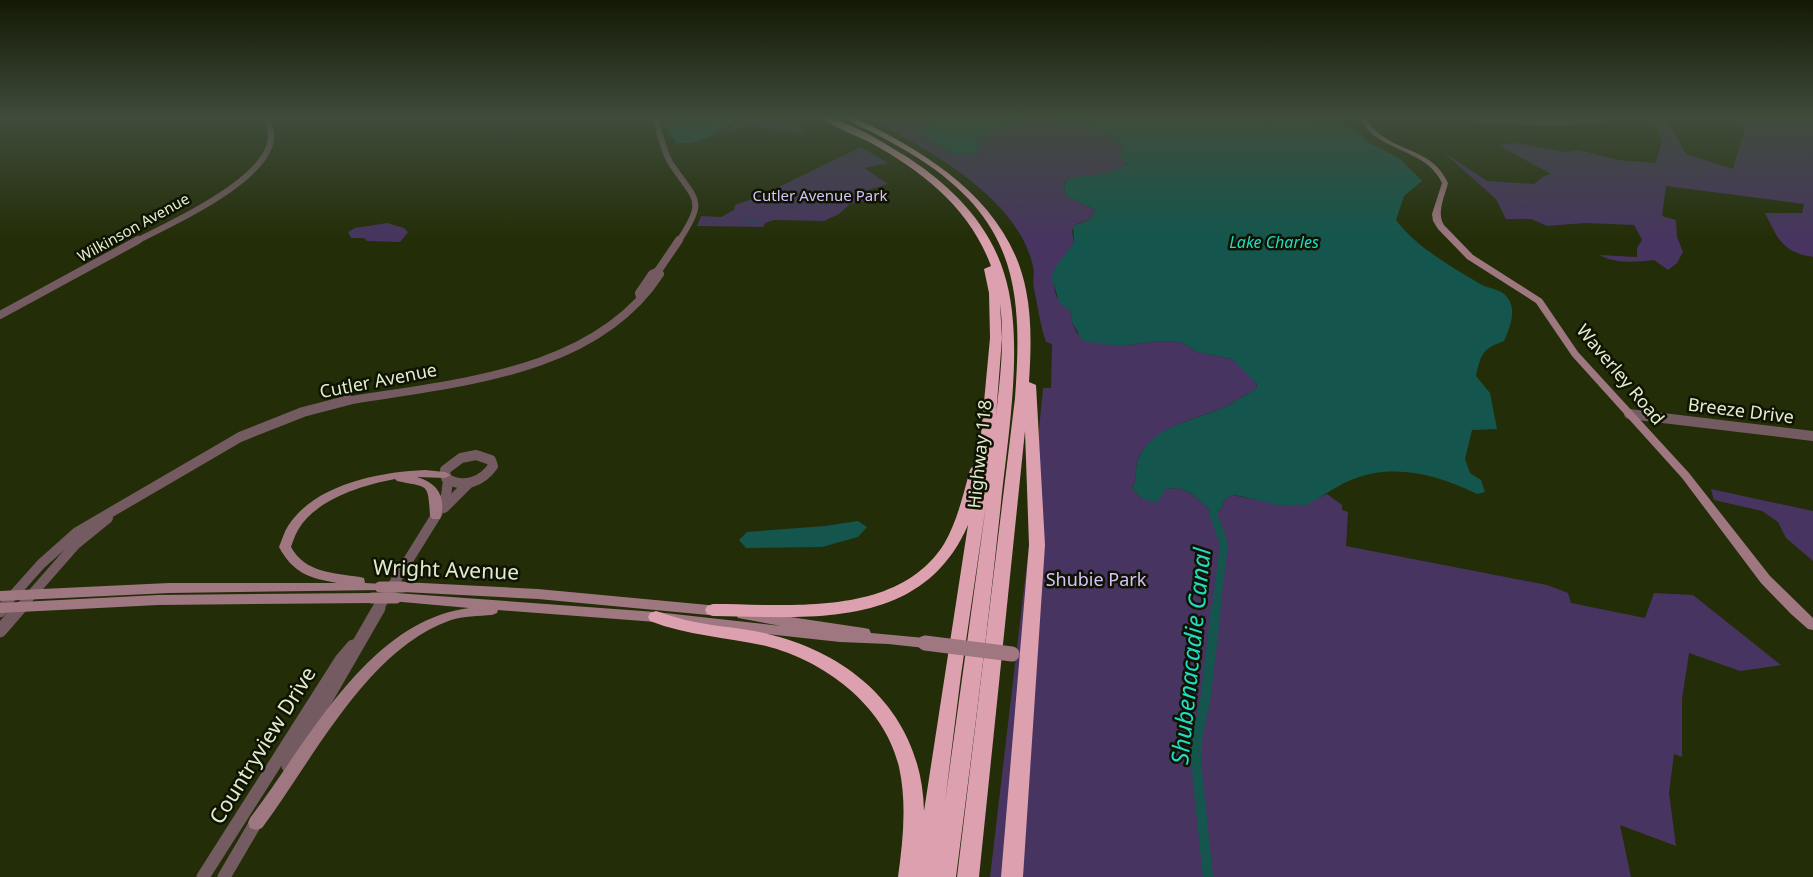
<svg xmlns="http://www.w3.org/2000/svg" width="1813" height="877" font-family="'Noto Sans',sans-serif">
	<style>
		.green { fill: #473460 }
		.water { fill: #14564d }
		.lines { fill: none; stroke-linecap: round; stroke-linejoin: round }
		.stream { stroke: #14564d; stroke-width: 1.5 }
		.canal-far1 { stroke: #14564d; stroke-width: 8 }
		.canal { stroke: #14564d; stroke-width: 10 }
		.tertiary-far3 { stroke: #745b61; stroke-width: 6 }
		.tertiary-far2 { stroke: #745b61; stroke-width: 8 }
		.tertiary-far1 { stroke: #745b61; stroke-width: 10 }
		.tertiary { stroke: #745b61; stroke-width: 13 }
		.secondary { fill: #9e7781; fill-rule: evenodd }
		.motorway { fill: #dca0af; fill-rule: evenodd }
		.secondary-bridge-far1 { stroke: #9e7781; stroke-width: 11 }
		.secondary-bridge { stroke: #9e7781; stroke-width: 15 }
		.labels { text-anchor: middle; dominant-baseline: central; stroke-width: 5; stroke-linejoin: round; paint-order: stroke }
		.far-park-label { font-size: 15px; fill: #d8c1fc; stroke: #0e1302 }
		.far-street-label { font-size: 15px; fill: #e3ecd1; stroke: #0e1302 }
		.far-water-label { font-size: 16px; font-style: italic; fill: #22dbc6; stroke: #0e1302 }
		.street-label { font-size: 18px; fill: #e3ecd1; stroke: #0e1302 }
		.park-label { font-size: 18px; fill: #d8c1fc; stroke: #0e1302 }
		.near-street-label { font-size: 21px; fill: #e3ecd1; stroke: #0e1302 }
		.near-water-label { font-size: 24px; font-style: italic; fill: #22dbc6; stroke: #0e1302 }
	</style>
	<rect width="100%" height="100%" fill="#232d07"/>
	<g class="green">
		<path d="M758 118H784L806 132 798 133 748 126 727 134 728 129C738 123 748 121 758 118Z"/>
		<path d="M866 118H932L924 130 923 136 955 155 976 154 981 149 976 142 980 138C988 134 1012 120 1019 119 1036 115 1060 121 1077 122L1078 125C1098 128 1109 135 1124 148L1120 157 1127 165 1109 173 1072 178 1064 183 1065 196 1096 210 1089 220 1077 224 1072 230 1074 243C1067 252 1062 262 1054 270 1054 290 1053 298 1070 310L1072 322 1077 333 1118 346 1158 341 1181 342 1197 352 1232 359 1254 379 1257 386 1256 389C1242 396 1230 406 1215 411 1188 421 1159 427 1141 453 1133 465 1139 478 1132 488L1141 498 1152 499 1163 489 1179 488 1192 494 1213 513 1220 511 1224 500 1232 495 1264 501 1305 504 1327 494 1342 505V510L1348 512 1346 546 1547 585 1568 593 1571 603 1645 618 1654 593 1693 595 1781 665 1740 671 1689 653 1682 699V757L1674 754 1669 793 1676 846 1620 825 1631 877H990L1040 452 1038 440 1043 388H1051L1052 344 1046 342C1040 325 1038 307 1034 289 1032 282 1035 273 1033 266 1017 196 924 146 866 118Z"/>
		<path d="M1641 118 1667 120 1686 154 1733 169 1745 128 1723 118H1813V257C1782 252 1778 239 1765 213H1802L1804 204 1666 186 1662 216 1676 220 1677 237 1683 252 1677 263 1668 270 1654 260C1636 262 1616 264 1599 255L1637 257V248L1642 240 1634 225 1585 223 1547 226 1531 219H1506L1496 199 1442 151 1487 181 1534 184 1544 176 1551 174 1498 145 1515 143 1566 152 1578 150 1618 160 1656 163 1662 141 1657 128Z"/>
		<polygon points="861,147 888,163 864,168 888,184 868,190 882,198 850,204 839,214 824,221 774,220 765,223 763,227 697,226 701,216 721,217 734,210 735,205 758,197"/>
		<polygon points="387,223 404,228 408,232 400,242 367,241 364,238 351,238 348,232 355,228"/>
		<polygon points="1711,489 1813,511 1813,561 1786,538 1778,522 1762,511 1714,500"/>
	</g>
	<g class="water">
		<path d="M729 118 734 121C720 133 695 146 676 143L665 126Z"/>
		<path d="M932 118H1309L1315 122 1332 121 1357 130 1368 142 1399 158 1422 181 1404 196 1396 220C1417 248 1452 267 1482 285 1488 288 1498 289 1504 294 1519 307 1510 327 1504 341 1482 349 1481 354 1476 376L1490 393 1497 429 1472 430 1465 459 1470 473 1481 480 1485 492 1477 494C1439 475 1393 462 1351 480 1334 487 1320 499 1303 506L1299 504C1283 511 1250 496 1232 495L1224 500 1220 511 1213 513 1192 494 1179 488 1163 489V495L1156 503 1141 498 1132 488C1139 478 1132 465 1143 450 1160 426 1190 421 1215 411 1230 406 1242 396 1256 389L1257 384 1232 359 1197 352 1181 342 1158 341 1119 346 1083 341 1072 322 1070 310 1060 304 1051 276C1057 264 1065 254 1074 243L1073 226 1089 220 1096 210 1065 196 1064 184 1070 178 1108 173 1128 164 1120 158V154L1124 149C1111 134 1097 128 1078 125L1077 122H1062L1053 118H1023L980 138 976 142 981 149 976 154 955 155 923 136 924 130Z"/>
		<polygon points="858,521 867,527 858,537 822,547 746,548 739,540 747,532 825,526"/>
	</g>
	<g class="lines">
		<g class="stream">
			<polyline points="1332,121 1337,118"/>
			<polyline points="746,219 757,223"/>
		</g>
		<polyline class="canal-far1" points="1213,513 1224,544 1216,609"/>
		<polyline class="canal" points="1208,877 1196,762 1197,739 1206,695 1216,608"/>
		<g class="tertiary-far3">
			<path d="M655 118C660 132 663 150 670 162 695 201 708 198 678 242"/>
			<polyline points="1463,118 1556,123 1612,118"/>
			<path d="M135 242C168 224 301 168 265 118"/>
		</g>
		<g class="tertiary-far2">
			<polyline points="640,297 639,293 652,274 658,271 679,240"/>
			<polyline points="0,315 138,240"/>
			<path d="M340 402C450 383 594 376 660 274L658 271"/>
		</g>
		<g class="tertiary-far1">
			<polyline points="1629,414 1813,436"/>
			<path d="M476 455 491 460 493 466C482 482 463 489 446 478L445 470 461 458Z"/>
			<polyline points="444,508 468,484"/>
			<polyline points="1,609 41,564 77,532 240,437 303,412 349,400"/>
			<polyline points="19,609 76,544 108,518"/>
			<polyline points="378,609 437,514 446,496 448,480"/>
		</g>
		<g class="tertiary">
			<polyline points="0,611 3,608"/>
			<polyline points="0,631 20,608"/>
			<polyline points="288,766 379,608"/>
			<polyline points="203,877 341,660 353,646"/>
			<polyline points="224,877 258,819"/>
		</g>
		<g class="secondary">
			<path d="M1359 118H1365C1369 122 1372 128 1377 132 1402 153 1433 150 1448 183 1445 196 1436 213 1444 225L1473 255 1542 299 1578 352 1689 473 1770 576 1813 618V630L1808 629 1791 614 1761 583 1682 478 1572 356 1536 303 1467 259 1438 229 1433 221 1432 214 1442 183C1429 155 1398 153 1375 136 1368 132 1364 124 1359 118Z"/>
			<path d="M425 470 445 472 451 475 445 478 417 477C438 483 447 498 440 519H432L430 516C428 481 428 488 397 481L395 479C363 485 316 499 298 530 295 535 293 541 291 547 305 573 334 573 360 577L364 578 365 583 384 584 386 587 384 590 169 593 0 601V591L169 583H337C309 578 293 573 279 547 282 540 284 532 288 526 315 484 379 472 425 470Z"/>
			<polygon points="403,582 538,589 719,606 724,608 725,611 724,614 719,616 538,599 403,592 399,590 397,587 399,584"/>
			<polygon points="372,593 377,595 378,598 377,601 372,603 158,605 0,613 0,603 158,595"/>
			<path d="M396 593 656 612 781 626 738 618 736 615 738 612 743 610 864 628 869 629 871 633 925 638 930 639 932 643 930 647 925 648 888 644 840 642 656 622 498 610 497 613 492 615C479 616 463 616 451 620 367 649 313 760 262 828L256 830 250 828 248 823 250 818C307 744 367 621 469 608L391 601 390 598 391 595Z"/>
		</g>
		<g class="motorway">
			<path d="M822 118C842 116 886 144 904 155 948 183 988 221 1004 273 1025 338 1008 435 1001 503 988 628 972 752 956 877H898C903 840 907 804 899 767 885 706 825 661 766 646 727 637 688 636 650 621L648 617 650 613 656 611C669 615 682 620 695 622 719 627 744 628 768 634 855 655 922 716 924 811L968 525C922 631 809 617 713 616L707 614 705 610 707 606 713 604C788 604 897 618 944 544 957 522 963 495 970 470L972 467 978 466 990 338 989 293 984 269 991 266C970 209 924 172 871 143 856 135 836 129 822 118ZM1000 304C1005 341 1000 378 996 416L1002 338ZM986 505 945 802 961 675Z"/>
			<path d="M847 118H855C929 153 1009 203 1026 290 1032 320 1031 351 1029 382L1036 385 1045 545 1023 877H1001L1029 545 1025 431 979 877H957L1015 398C1023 290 1016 221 918 158 904 149 889 141 874 133 865 128 852 124 847 118Z"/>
		</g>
		<g class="secondary-bridge-far1">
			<polyline points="380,587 403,587"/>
			<polyline points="372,598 396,598"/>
		</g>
		<polyline class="secondary-bridge" points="925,643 1012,654"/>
	</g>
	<linearGradient id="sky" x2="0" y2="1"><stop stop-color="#131904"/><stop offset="0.49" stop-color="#3f4c3c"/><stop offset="1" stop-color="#3f4c3c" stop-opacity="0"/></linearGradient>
	<rect width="1813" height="240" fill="url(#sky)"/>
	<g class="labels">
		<g class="far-park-label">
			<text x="820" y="195">Cutler Avenue Park</text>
		</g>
		<g class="far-street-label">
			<text transform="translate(133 227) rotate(-29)">Wilkinson Avenue</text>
		</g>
		<g class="far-water-label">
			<text x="1274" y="242">Lake Charles</text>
		</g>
		<g class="street-label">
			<text transform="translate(1621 374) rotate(50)">Waverley Road</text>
			<text transform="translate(378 380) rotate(-11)">Cutler Avenue</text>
			<text transform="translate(1741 410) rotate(7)">Breeze Drive</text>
			<text transform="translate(979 454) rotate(-84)">Highway 118</text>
		</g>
		<g class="park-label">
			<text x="1096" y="579">Shubie Park</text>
		</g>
		<g class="near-street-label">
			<text transform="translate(446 569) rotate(2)">Wright Avenue</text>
			<text transform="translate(262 745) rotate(-58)">Countryview Drive</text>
		</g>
		<g class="near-water-label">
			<text transform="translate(1190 656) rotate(-84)">Shubenacadie Canal</text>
		</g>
	</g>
</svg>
